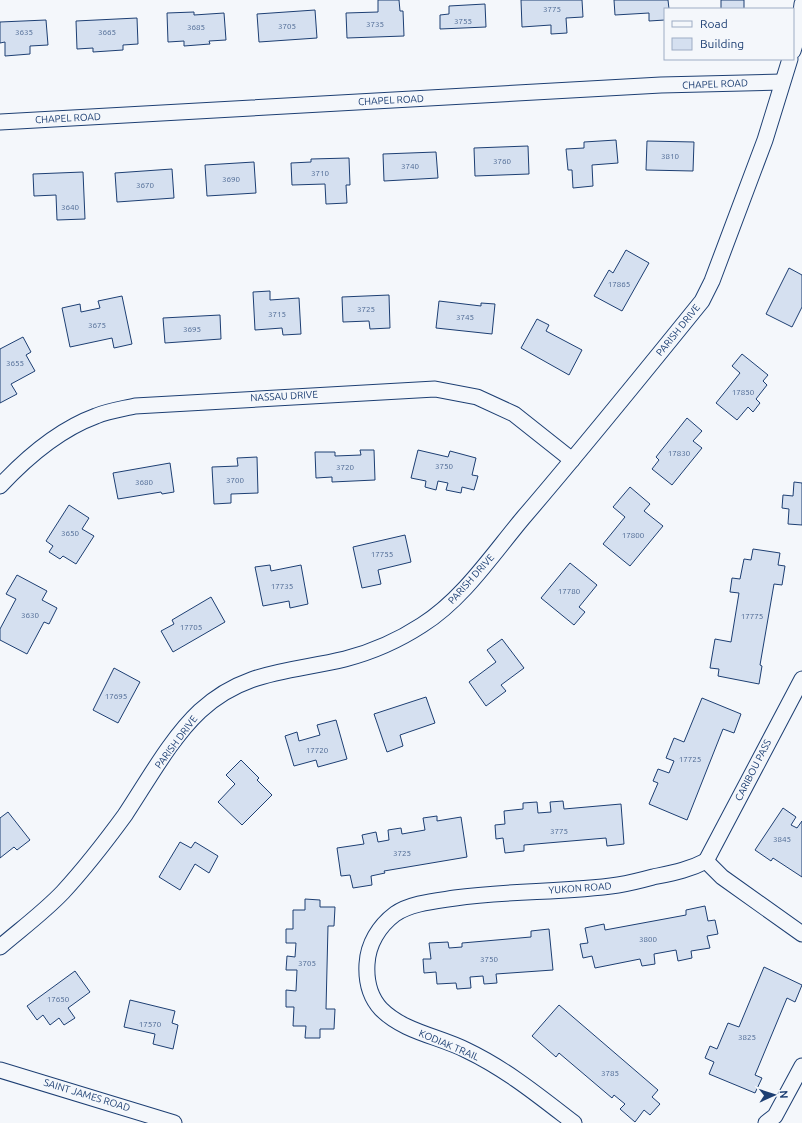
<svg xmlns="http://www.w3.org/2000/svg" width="802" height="1123" font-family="Ubuntu,sans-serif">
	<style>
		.building { fill: #d5e0f0; stroke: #1d3f73 }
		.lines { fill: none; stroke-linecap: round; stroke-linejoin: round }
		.minor-casing { stroke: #1d3f73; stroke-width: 17 }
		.minor { stroke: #f4f7fb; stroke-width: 15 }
		.labels { text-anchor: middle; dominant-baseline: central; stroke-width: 3; stroke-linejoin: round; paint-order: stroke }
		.number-label { font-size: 8px; fill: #4b6792 }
		.street-label { font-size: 10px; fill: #1d3f73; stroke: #f4f7fb }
	</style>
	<rect width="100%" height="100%" fill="#f4f7fb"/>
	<g class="building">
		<polygon points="378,0 399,0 400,11 403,11 404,36 347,38 346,13 378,12"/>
		<polygon points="521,0 582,0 583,17 566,18 567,33 551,34 551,25 522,27"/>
		<polygon points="614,0 668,0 669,9 665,9 665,20 649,21 649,13 615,15"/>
		<rect x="721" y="0" width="23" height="9"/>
		<polygon points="485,4 486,27 440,29 440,15 449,14 449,6"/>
		<polygon points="315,10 317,38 259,42 257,14"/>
		<polygon points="194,12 194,15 224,13 226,40 209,41 210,44 184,46 184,41 168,42 167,13"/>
		<polygon points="137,18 138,44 123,45 123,50 93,52 93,48 77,49 76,21"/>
		<polygon points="46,20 48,45 30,46 30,54 5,56 5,42 0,43 0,22"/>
		<polygon points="616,140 618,163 592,165 593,186 573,188 572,170 568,170 566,149 584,148 584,142"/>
		<polygon points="647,141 694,142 693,171 646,170"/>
		<polygon points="528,146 529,174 475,176 474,148"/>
		<polygon points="436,152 438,178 384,181 383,154"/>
		<polygon points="349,158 350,185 346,185 347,203 326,204 325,184 292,185 291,163 311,162 311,159"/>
		<polygon points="254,162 256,193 207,196 205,165"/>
		<polygon points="172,169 174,198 117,202 115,173"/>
		<polygon points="83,172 85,219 57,220 56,195 34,196 33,174"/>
		<polygon points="626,250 649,263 622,311 594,296 609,270 613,273"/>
		<polygon points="789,268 802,275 802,307 792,327 766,314"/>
		<polygon points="270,291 270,300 299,298 301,334 283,335 282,328 255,330 253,292"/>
		<polygon points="389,295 390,328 370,329 369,321 343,322 342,297"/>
		<polygon points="122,296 132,344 114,348 112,338 70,347 62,308 80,304 81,312 100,308 98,301"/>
		<polygon points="439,301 481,306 481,303 495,304 492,334 436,328"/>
		<polygon points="220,315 221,339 165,343 163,318"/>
		<polygon points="537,319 549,325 546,331 582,350 569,375 521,348"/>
		<polygon points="23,337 31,352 26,355 35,371 11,384 17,394 0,403 0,349"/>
		<polygon points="742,354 768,375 763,381 767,385 756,399 760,403 753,412 748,407 737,420 716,403 740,373 732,366"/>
		<polygon points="687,418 702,431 693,441 702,448 672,485 652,469 659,460 656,457"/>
		<polygon points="360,450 374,450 375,480 332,482 332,477 316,478 315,452 335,452 335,456 361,455"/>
		<polygon points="418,450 448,457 450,451 476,458 472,475 478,476 474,490 462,487 461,493 446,490 448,483 438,481 436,490 425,487 426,481 411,478"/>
		<polygon points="257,457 258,493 231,494 231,503 214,504 212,467 238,466 237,458"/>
		<polygon points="170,463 174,492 162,494 161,492 118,499 113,473"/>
		<polygon points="794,482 802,483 802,525 788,524 789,509 782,508 783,495 793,496"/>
		<polygon points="630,487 650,504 644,511 663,526 630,566 603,544 625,517 613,507"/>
		<polygon points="69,505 89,518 82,529 94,536 76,564 63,556 60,559 49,552 53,546 46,541"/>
		<polygon points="405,535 411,562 378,570 381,584 362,588 353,547"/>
		<polygon points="753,549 780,553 778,565 785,566 782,585 774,584 760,665 762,666 759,684 718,676 719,669 710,668 715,639 731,642 739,593 730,592 732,578 740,579 744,559 751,560"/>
		<polygon points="570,563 597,585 579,607 585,612 574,625 541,598"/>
		<polygon points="270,565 271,571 301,565 308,604 290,608 289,601 263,606 255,567"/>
		<polygon points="17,575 47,591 42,600 57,608 49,624 44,622 27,654 0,640 0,629 16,599 6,594"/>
		<polygon points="211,597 225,622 173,652 161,631 174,624 172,620"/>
		<polygon points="502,639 524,668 501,685 506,691 486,706 469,682 496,662 487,650"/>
		<polygon points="114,668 140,682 118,723 93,710"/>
		<polygon points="426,697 435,723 400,735 403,746 387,752 374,714"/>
		<polygon points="702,698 741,714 734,733 723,729 687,820 649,804 658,783 653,781 658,769 669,773 674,761 666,758 674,738 684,742"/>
		<polygon points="336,720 347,759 318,767 316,760 294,766 285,736 297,732 299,741 320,735 317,725"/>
		<polygon points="241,760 259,778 257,780 272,795 242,825 218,802 235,784 226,775"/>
		<polygon points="563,801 564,809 621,804 624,844 607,846 606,838 524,845 524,851 505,853 503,838 496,839 495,825 505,824 504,811 523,809 523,803 537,802 538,813 551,812 550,802"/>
		<polygon points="783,808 796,817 791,825 797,828 802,821 802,877 773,858 771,861 755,850"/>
		<polygon points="8,812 30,840 17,850 14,847 0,858 0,818"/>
		<polygon points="437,816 437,821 461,817 467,857 384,871 385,873 371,876 372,885 353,888 350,875 341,876 337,848 364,844 362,835 376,832 378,842 389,840 388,830 401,828 402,834 425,830 423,818"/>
		<polygon points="180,842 191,848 195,842 218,856 209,873 195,864 180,890 159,877"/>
		<polygon points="305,899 320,900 320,907 335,907 334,926 328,926 326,1009 335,1009 334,1029 320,1029 320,1038 305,1038 306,1026 293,1026 294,1007 286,1007 286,990 296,991 297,970 286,970 287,956 295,957 296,943 286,943 286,929 293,929 293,910 305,910"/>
		<polygon points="705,906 708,921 715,920 718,934 707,936 710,948 691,951 692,958 678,961 676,950 654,954 655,964 642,966 640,959 595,968 592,956 583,958 580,944 588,943 585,928 604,924 605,930 686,915 686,910"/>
		<polygon points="549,929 553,970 496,974 497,983 484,984 483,976 470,977 471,988 457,989 456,983 437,984 436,972 424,973 423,959 431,959 429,943 448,942 449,948 462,947 462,943 531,937 531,931"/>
		<polygon points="764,967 802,985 795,1002 787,998 755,1075 762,1078 755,1093 709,1074 714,1062 705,1058 710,1046 717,1049 728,1023 739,1027"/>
		<polygon points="75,971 90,992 68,1008 75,1018 64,1025 59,1018 50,1025 43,1015 37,1020 27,1006"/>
		<polygon points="130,1000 175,1011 172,1023 178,1025 173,1049 153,1044 155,1034 124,1027"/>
		<polygon points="559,1005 658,1090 652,1097 660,1104 650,1115 644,1110 635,1122 620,1109 625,1104 614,1095 612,1098 559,1053 556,1057 532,1036"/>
	</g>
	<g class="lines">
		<defs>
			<g id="minor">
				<polyline points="793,51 798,35 802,4"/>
				<polyline points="0,122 661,85 782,82"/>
				<path d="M0 486C27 457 58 430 96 416 108 411 122 409 135 406L435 389 477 397 514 414 572 460"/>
				<polyline points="706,861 802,679"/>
				<polyline points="706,861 722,877 802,934"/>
				<path d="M0 947C21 929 44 912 63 892 85 868 106 841 125 815 147 782 171 738 200 711 244 670 291 672 345 659 372 652 399 640 422 625 463 599 492 555 523 518 584 447 643 374 702 301L712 281 765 140 790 59"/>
				<polyline points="0,1070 174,1123"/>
				<path d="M574 1123C539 1096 506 1069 466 1050 438 1036 404 1032 381 1009 369 996 366 981 367 964 368 944 379 926 395 914 411 903 436 901 455 898 509 890 564 893 618 885 630 883 642 880 653 877 672 873 689 870 706 861"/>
				<polyline points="766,1123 775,1116 802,1066"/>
			</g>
		</defs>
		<use href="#minor" class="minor-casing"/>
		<use href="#minor" class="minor"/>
	</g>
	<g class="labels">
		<g class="number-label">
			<text x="552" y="9">3775</text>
			<text x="463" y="21">3755</text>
			<text x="375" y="24">3735</text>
			<text x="287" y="26">3705</text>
			<text x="196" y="27">3685</text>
			<text x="24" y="32">3635</text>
			<text x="107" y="32">3665</text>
			<text x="670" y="156">3810</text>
			<text x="502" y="161">3760</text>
			<text x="410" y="166">3740</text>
			<text x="320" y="173">3710</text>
			<text x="231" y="179">3690</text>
			<text x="145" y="185">3670</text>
			<text x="70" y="207">3640</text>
			<text x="619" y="284">17865</text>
			<text x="366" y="309">3725</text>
			<text x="277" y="314">3715</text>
			<text x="465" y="317">3745</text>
			<text x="97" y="325">3675</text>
			<text x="192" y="329">3695</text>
			<text x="15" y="363">3655</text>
			<text x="743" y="392">17850</text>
			<text x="679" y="453">17830</text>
			<text x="444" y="466">3750</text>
			<text x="345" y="467">3720</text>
			<text x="235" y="480">3700</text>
			<text x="144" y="482">3680</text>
			<text x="70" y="533">3650</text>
			<text x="633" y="535">17800</text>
			<text x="382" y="554">17755</text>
			<text x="282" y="586">17735</text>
			<text x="569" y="591">17780</text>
			<text x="30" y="615">3630</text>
			<text x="752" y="616">17775</text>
			<text x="191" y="627">17705</text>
			<text x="116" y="696">17695</text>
			<text x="317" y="750">17720</text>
			<text x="690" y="759">17725</text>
			<text x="559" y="831">3775</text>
			<text x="782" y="839">3845</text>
			<text x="402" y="853">3725</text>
			<text x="648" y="939">3800</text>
			<text x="489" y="959">3750</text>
			<text x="307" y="963">3705</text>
			<text x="58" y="999">17650</text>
			<text x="150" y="1024">17570</text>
			<text x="747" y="1037">3825</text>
			<text x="610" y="1073">3785</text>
		</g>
		<g class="street-label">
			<text transform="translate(715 84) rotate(-2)">CHAPEL ROAD</text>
			<text transform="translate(391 100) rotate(-3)">CHAPEL ROAD</text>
			<text transform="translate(68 118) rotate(-3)">CHAPEL ROAD</text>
			<text transform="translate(678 330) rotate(-51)">PARISH DRIVE</text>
			<text transform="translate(284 396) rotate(-3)">NASSAU DRIVE</text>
			<text transform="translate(471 579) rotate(-48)">PARISH DRIVE</text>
			<text transform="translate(176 742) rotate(-53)">PARISH DRIVE</text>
			<text transform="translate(753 770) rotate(-63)">CARIBOU PASS</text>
			<text transform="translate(580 888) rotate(-4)">YUKON ROAD</text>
			<text transform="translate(449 1045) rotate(23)">KODIAK TRAIL</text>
			<text transform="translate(87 1095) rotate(17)">SAINT JAMES ROAD</text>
		</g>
	</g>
	<rect x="664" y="8" width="130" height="52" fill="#f4f7fb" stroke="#9eadc5"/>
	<rect x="672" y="21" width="20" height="6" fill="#f4f7fb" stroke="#9eadc5"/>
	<text x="700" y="28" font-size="12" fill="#1d3f73">Road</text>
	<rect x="672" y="38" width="20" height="12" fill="#d5e0f0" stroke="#9eadc5"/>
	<text x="700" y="48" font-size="12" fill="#1d3f73">Building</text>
	<g transform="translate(774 1095) rotate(87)" stroke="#f4f7fb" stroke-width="3" paint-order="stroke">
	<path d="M0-3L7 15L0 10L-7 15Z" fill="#1d3f73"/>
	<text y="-6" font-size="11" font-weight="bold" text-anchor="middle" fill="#1d3f73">N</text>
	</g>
</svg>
